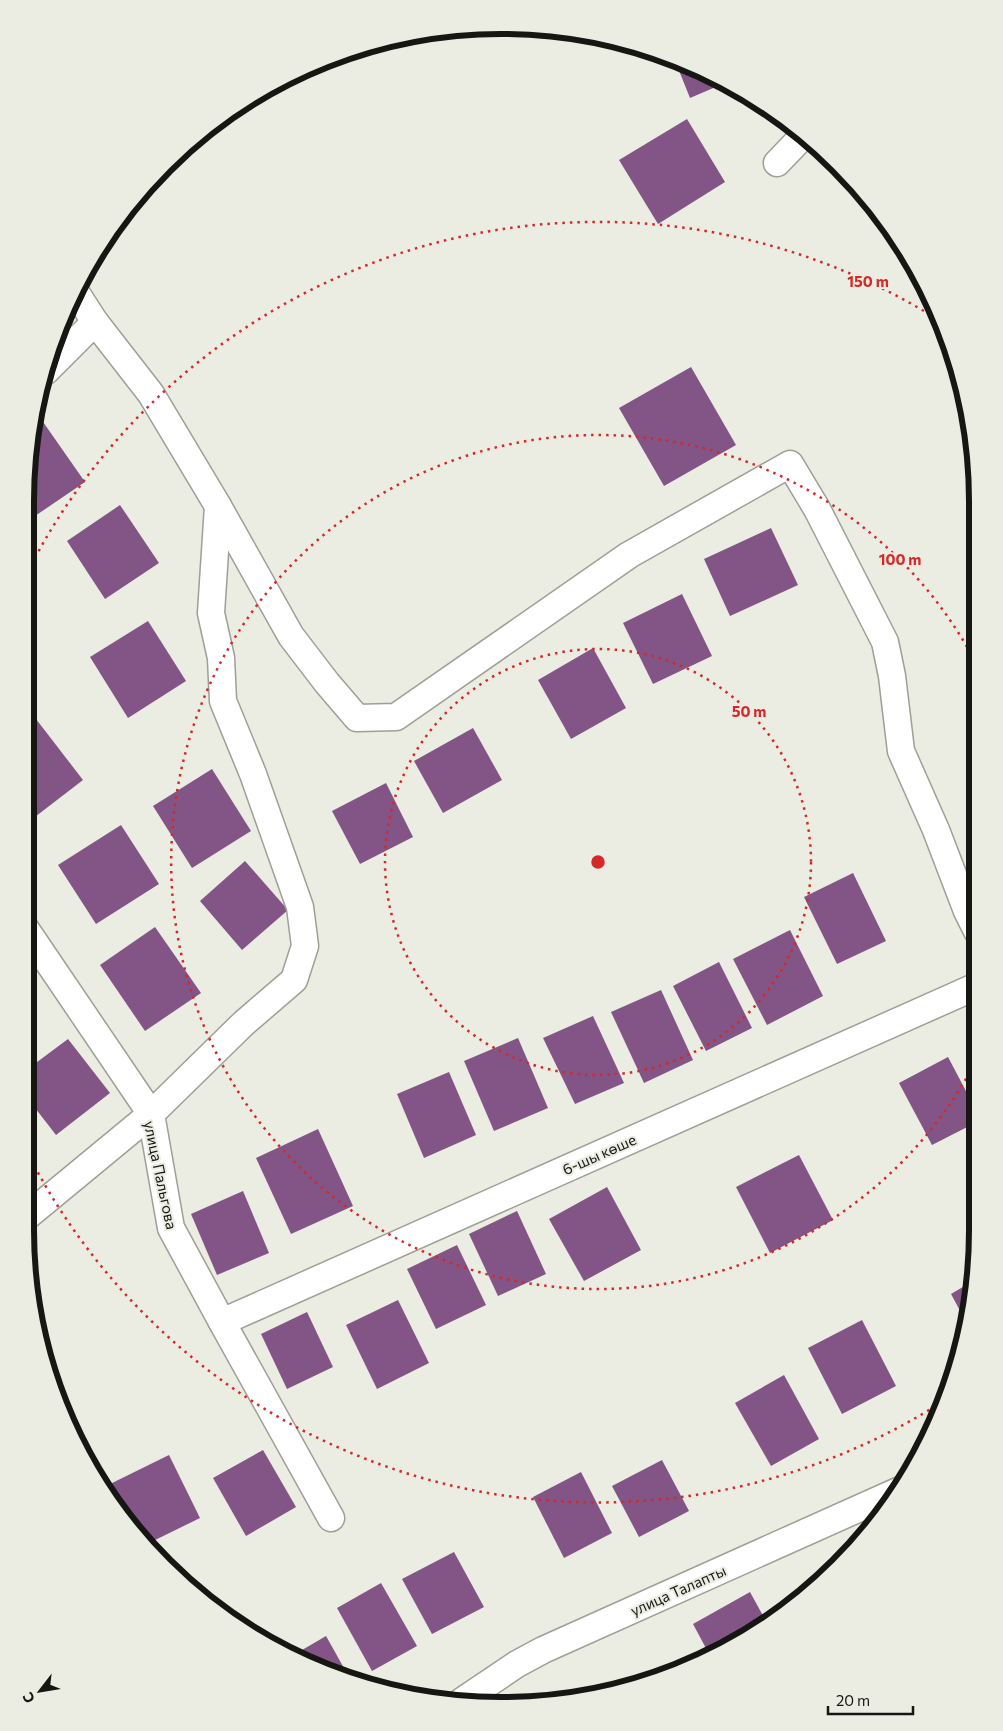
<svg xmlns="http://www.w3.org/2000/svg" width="1003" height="1731" font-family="Commissioner,sans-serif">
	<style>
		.building { fill: #825586 }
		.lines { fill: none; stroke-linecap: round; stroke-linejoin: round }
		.street-casing { stroke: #9e9f96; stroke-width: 29 }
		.street { stroke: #fff; stroke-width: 26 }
		.ring { fill: none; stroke: #d62828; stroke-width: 2.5; stroke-dasharray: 2.5 5 }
		.labels { text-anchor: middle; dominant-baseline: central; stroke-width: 4; stroke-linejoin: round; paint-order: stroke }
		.street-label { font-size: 15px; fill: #161613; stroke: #ebece2 }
		.rim { fill: none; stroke: #161613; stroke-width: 6 }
		.centre { fill: #d62828; stroke: #ebece2; stroke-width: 2.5 }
		.ring-label { font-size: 15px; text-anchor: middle; font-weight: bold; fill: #d62828; stroke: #ebece2; stroke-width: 4; stroke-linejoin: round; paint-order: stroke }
	</style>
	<rect width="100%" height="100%" fill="#ebece2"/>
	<g class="building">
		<polygon points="674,58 684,61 725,83 690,98"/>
		<polygon points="687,119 725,182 658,224 619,160"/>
		<polygon points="836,162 892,234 890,235 830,168"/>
		<polygon points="691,367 736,445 664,486 619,408"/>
		<polygon points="41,419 85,482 35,516 26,503 26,470 35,423"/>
		<polygon points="120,505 159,563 105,599 67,541"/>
		<polygon points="771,528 798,585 730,616 704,559"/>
		<polygon points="26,566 35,577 26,585"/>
		<polygon points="682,594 712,656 653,684 623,623"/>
		<polygon points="148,621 186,681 128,718 90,657"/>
		<polygon points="593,648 626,708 571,739 538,680"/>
		<polygon points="36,719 83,780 31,820 26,813 26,727"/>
		<polygon points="473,728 502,780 443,813 414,761"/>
		<polygon points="212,769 251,831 192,868 153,806"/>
		<polygon points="386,783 413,837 360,864 332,811"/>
		<polygon points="121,825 159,884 96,924 58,865"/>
		<polygon points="245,861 288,910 242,950 200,901"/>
		<polygon points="853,873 886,941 837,964 804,897"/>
		<polygon points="155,927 201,993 145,1031 100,965"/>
		<polygon points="790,930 823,996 767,1025 733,959"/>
		<polygon points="719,962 752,1028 706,1051 673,986"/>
		<polygon points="661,990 693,1060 644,1083 611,1012"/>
		<polygon points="593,1016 624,1083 575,1104 543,1038"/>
		<polygon points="518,1038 548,1108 494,1131 464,1061"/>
		<polygon points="68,1039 110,1093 56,1135 25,1095 25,1071"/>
		<polygon points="948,1057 977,1112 977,1122 932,1145 899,1083"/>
		<polygon points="449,1072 476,1135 424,1158 397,1094"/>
		<polygon points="318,1129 353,1206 291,1234 256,1158"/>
		<polygon points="799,1155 833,1220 770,1253 736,1187"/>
		<polygon points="607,1187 641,1250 584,1281 549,1219"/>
		<polygon points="243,1191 269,1253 217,1275 191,1214"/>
		<polygon points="517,1211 546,1274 498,1296 469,1234"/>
		<polygon points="457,1245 486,1305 436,1329 407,1269"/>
		<polygon points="973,1281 965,1320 951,1294"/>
		<polygon points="398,1300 429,1363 377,1389 346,1325"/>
		<polygon points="307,1312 333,1367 287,1389 261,1334"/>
		<polygon points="862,1320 896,1386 842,1414 808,1348"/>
		<polygon points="784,1375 819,1439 771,1466 735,1403"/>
		<polygon points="263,1450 296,1507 246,1536 213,1478"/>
		<polygon points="169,1455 200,1518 149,1543 123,1519 106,1486"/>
		<polygon points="662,1460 689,1511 639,1537 612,1486"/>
		<polygon points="581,1472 612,1533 564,1558 533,1497"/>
		<polygon points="454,1552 484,1607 432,1634 402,1579"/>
		<polygon points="381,1583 417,1646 372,1671 337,1608"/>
		<polygon points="750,1592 766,1621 708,1652 693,1624"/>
		<polygon points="326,1636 349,1677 297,1653"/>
	</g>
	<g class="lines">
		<defs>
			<g id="street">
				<polyline points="777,163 803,136"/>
				<polyline points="77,294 95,322 151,394 218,506 291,636 327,683 357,718 396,717 629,555 790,464 817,509 885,642 892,676 901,751 936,830 967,911 977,931"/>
				<polyline points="46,371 95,322"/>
				<polyline points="25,928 151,1114 244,1023 294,980 305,946 300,907 253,774 223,701 221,658 211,613 218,506"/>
				<polyline points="25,1218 151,1114 171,1228 222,1322 331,1518"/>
				<polyline points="222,1322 977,986"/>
				<polyline points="462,1701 517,1664 543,1650 900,1490"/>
			</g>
		</defs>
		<use href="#street" class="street-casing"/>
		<use href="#street" class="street"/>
	</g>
	<g class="ring">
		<circle cx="598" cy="862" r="213"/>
		<path d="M977 1059A427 427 0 1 1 977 665"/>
		<path d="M942 1402A640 640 0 0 1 25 1148M28 571A640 640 0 0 1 937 319"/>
	</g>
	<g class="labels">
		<g class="street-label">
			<text transform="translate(599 1154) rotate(-24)">6-шы көше</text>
			<text transform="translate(161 1175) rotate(78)">улица Пальгова</text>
			<text transform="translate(678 1590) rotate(-24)">улица Талапты</text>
		</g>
	</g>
	<path d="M0 0H1003V1731H0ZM501 34H502A467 467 0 0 1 969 501V1230A467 467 0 0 1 502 1697H501A467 467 0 0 1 34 1230V501A467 467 0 0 1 501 34Z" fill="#ebece2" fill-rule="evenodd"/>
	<path class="rim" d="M501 34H502A467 467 0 0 1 969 501V1230A467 467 0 0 1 502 1697H501A467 467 0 0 1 34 1230V501A467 467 0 0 1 501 34Z"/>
	<circle cx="598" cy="862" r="8" class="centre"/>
	<g class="ring-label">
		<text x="868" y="287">150 m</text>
		<text x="900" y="565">100 m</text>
		<text x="749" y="717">50 m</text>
	</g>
	<g transform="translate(40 1691) rotate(239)" stroke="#ebece2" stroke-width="4" paint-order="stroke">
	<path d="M0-4L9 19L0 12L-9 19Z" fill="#161613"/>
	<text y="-8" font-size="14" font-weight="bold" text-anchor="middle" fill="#161613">С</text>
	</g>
	<path d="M828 1706v8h85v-8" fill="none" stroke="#161613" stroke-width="2.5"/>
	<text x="836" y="1706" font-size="15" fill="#161613" stroke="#ebece2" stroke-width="4" paint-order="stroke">20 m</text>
</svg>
